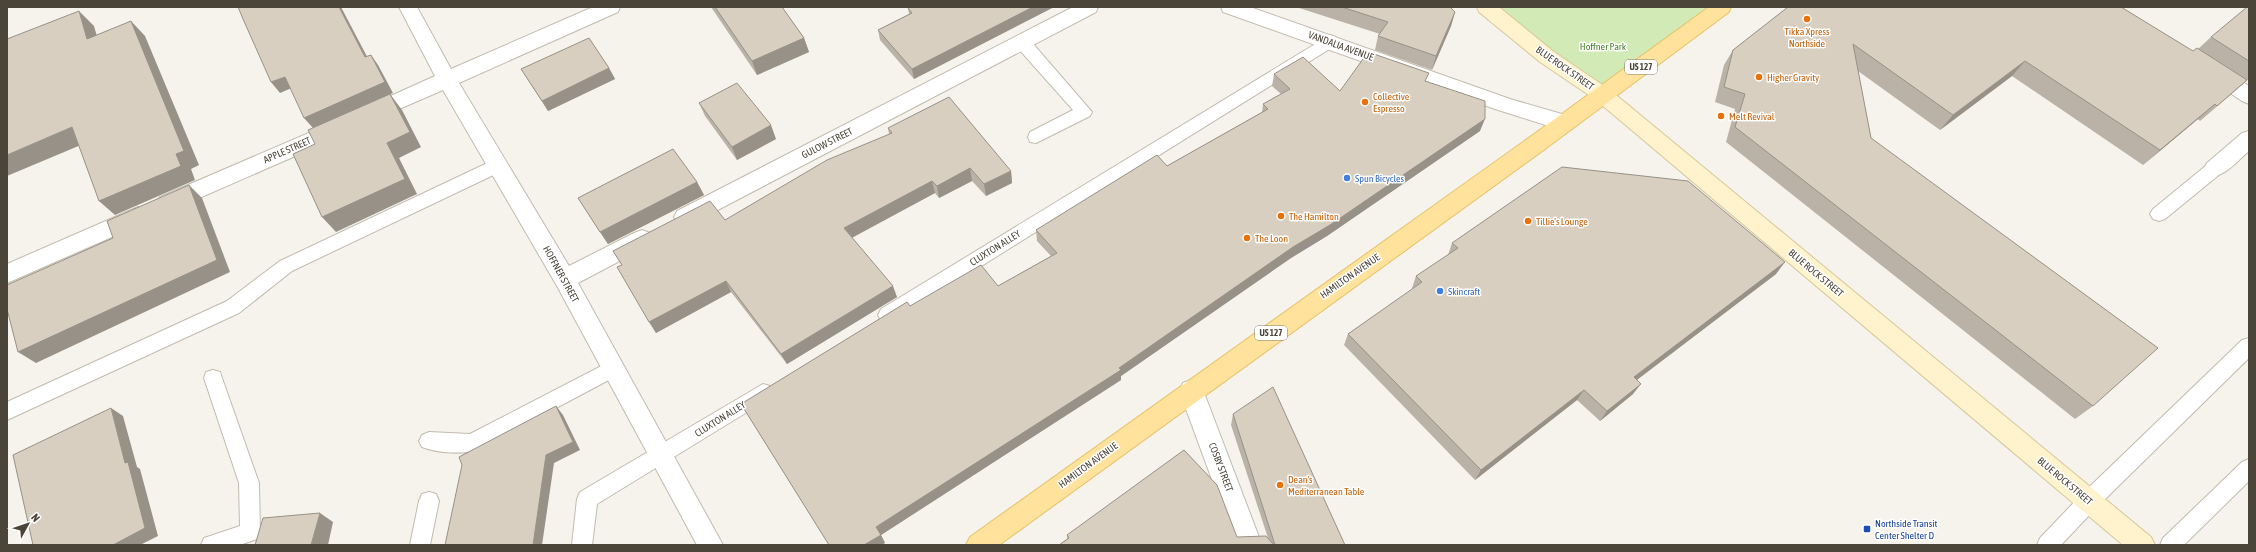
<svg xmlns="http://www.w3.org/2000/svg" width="2256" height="552" font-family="'Asap Condensed',sans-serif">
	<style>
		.green { fill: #d2eab5 }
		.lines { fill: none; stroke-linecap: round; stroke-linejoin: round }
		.lane-casing { stroke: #c2bbae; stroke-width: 2 }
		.street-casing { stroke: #c2bbae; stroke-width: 2 }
		.secondary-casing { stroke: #d6c79b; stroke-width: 2 }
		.primary-casing { stroke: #e6c16a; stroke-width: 2 }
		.lane { fill: #fff; fill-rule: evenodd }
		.street { fill: #fff; fill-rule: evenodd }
		.secondary { fill: #fff3cd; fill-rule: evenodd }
		.primary { fill: #ffe39c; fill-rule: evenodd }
		.wall { fill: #bab2a6 }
		.shaded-wall { fill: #979187 }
		.building { fill: #d8cfc1; stroke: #979187 }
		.food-dot { fill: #e8710a; stroke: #fff; stroke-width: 1.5 }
		.shop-dot { fill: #3f7fe0; stroke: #fff; stroke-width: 1.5 }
		.transit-dot { fill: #1a4fb4; stroke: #fff; stroke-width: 1.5 }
		.labels { text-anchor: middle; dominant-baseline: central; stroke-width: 3; stroke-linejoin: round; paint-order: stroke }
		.shield { fill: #fff; stroke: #817c74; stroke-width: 1 }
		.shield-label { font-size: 9px; font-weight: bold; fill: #4b4439 }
		.food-label { font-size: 10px; fill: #c56008; stroke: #fff; text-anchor: start }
		.street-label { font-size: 10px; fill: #4b4439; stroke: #fff }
		.park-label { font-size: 10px; fill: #4a7f2a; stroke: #fff }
		.shop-label { font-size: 10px; fill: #366cbe; stroke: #fff; text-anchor: start }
		.transit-label { font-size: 10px; fill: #164399; stroke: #fff; text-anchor: start }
	</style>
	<rect width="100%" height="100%" fill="#f6f3ec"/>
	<polygon class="green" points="1486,7 1722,7 1603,95"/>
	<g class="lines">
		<defs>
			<g id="lane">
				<polygon points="1330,35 1336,37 1338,41 1336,45 893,321 887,323 881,321 878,315 881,309"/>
				<polygon points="1022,36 1028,38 1092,112 1090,116 1036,143 1030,142 1028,137 1030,132 1073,110 1016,46 1014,42 1016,38"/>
				<polygon points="498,158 504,160 506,165 504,170 292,271 239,313 7,420 7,402 227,301 280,261"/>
				<polygon points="2214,162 2220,164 2222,169 2220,174 2165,219 2159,221 2153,219 2150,214 2153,209 2208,164"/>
				<polygon points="2249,338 2249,358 2096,508 2061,545 2037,545 2040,538 2082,494 2242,340"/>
				<path d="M613 360 620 362 622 368 620 374 479 449C464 455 437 453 422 447L419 441 422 435 429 432 470 434Z"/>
				<polygon points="213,370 220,372 222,378 259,483 260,532 257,539 240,545 201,545 204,538 240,526 239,483 204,378 206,372"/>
				<polygon points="763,384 770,386 773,392 770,398 597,504 592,545 572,545 577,499 580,492"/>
				<polygon points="2249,459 2249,481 2184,545 2160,545 2163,538 2242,462"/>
				<polygon points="429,492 436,494 439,501 430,545 410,545 419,501 422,494"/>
			</g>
			<g id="street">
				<polygon points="399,7 417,7 451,69 593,7 620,7 618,12 459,83 569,266 634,233 642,230 650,233 653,239 650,245 578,283 723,545 697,545 557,286 443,90 376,119 369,122 362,119 359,114 362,109 435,76"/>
				<polygon points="1073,7 1098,7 1096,12 693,223 685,226 677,223 674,217 677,211"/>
				<polygon points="1221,7 1250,7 1510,99 1572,117 1575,123 1572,129 1565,131 1498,110 1223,12"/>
				<polygon points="2213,65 2220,67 2249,86 2249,104 2242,101 2206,77 2203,72 2206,67"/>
				<polygon points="339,120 346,122 349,128 346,134 174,209 167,212 160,209 156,203 160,197"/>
				<path d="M2249 131V151C2237 161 2223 180 2207 175L2204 169 2207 163 2242 133Z"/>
				<polygon points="138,207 146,210 149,216 146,222 7,283 7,264"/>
				<polygon points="1191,380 1199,383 1203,390 1262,545 1236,545 1179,390 1183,383"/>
			</g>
			<polygon id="secondary" points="1477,7 1499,7 1554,52 1610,90 2151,537 2155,545 2123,545 1596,100 1540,62 1479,12"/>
			<polygon id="primary" points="1709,7 1731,7 1729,12 1545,149 999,545 966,545 970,537 1530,137"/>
		</defs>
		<use href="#lane" class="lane-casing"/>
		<use href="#street" class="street-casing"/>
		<use href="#secondary" class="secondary-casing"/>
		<use href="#primary" class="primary-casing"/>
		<use href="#lane" class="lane"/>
		<use href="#street" class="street"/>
		<use href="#secondary" class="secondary"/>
		<use href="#primary" class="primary"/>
	</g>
	<g class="wall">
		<polygon points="711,7 782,7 804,38 809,52 757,75"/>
		<polygon points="1054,7 914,79 880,40 878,30 909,14 908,8"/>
		<polygon points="1296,7 1450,7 1455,12 1451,26 1432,70 1375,50 1378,36 1380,34"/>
		<polygon points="1788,7 2193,51 2198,49 2211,37 2249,7 2249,79 2200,121 2198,119 2143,165 2012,76 1940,130 1858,71 1871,138 2093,406 2075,419 1726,142 1735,109 1715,102 1724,65 1733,50"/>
		<polygon points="609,68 615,79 548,111 521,69"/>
		<polygon points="1274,74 1340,91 1426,81 1480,131 1327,236 1291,258 1121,376 1121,380 881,535 885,543 881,545 829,545 741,404 910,306 998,286 1051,256 1037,241 1036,230 1167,166 1262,112 1263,104 1281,94 1272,86"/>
		<polygon points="699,103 776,139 737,160 705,116"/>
		<polygon points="888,128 1011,171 1012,183 986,196 972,181 939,198 935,193 852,237 897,297 787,364 731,292 656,333 622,265 613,251 725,220 889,134"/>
		<polygon points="697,182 704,195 608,244 578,198"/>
		<polygon points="1452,243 1776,274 1637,380 1633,394 1600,421 1577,400 1475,480 1344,345 1348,334 1413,289 1412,288 1416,276 1448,255"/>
		<polygon points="1233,414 1345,545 1059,545 1067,539 1067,535 1237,537 1268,538 1231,425"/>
	</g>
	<g class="shaded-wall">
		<polygon points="339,7 341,7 373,68 365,57"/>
		<polygon points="1033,7 1054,7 914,79 912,69"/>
		<polygon points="79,11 94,26 102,54 87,39"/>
		<polygon points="1455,12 1451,26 1432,70 1436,56"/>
		<polygon points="131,21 145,36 199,165 191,169 195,180 115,215 99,201"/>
		<polygon points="804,38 809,52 757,75 752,61"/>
		<polygon points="371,55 378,65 393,93 313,128 304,118"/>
		<polygon points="2025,61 2012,76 1940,130 1953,115"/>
		<polygon points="609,68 615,79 548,111 542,101"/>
		<polygon points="285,77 294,87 280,93 271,82"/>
		<polygon points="390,94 402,110 421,147 399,158 417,194 336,232 322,217 387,143"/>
		<polygon points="2215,104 2198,119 2143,165 2160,150"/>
		<polygon points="1485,119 1480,131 1327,236 1291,258 1121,376 1121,380 881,535 885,543 881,545 864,545 876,527 1119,368 1293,247"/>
		<polygon points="771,125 776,139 737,160 732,147"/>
		<polygon points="72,127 88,142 7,176 7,155"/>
		<polygon points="970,168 972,181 939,198 937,186"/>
		<polygon points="1011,171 1012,183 986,196 984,184"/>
		<polygon points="932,181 935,193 848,240 844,228"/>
		<polygon points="697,182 704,195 608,244 600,232"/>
		<polygon points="189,185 202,198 230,272 36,363 18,352"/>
		<polygon points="1785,262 1776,274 1626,388 1634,377"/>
		<polygon points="726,281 731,292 656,333 649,322"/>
		<polygon points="893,286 897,297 787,364 781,354"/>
		<polygon points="1641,384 1633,394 1600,421 1607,411"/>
		<polygon points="1584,390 1577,400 1475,480 1481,470"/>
		<polygon points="556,406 563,415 580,450 554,463 542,545 533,545 546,455"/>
		<polygon points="111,408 123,416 137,467 140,469 158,536 140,545 113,545 125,463"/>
		<polygon points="320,513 333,522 328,545 311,545"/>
	</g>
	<g class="building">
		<polygon points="238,7 339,7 365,57 371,55 385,82 304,118 285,77 271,82 243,19"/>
		<polygon points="715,7 782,7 804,38 752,61"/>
		<polygon points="910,7 1033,7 912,69 878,30 912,13 908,8"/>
		<polygon points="1342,7 1450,7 1455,12 1436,56 1378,36 1388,22"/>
		<polygon points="1788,7 2121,7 2193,51 2197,48 2247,80 2217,106 2215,104 2160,150 2025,61 1953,115 1853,44 1871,138 2158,348 2093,406 1735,127 1745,94 1724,87 1733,50"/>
		<polygon points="2247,7 2249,7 2249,61 2211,37"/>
		<polygon points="79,11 87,39 131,21 184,151 176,154 181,166 99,201 72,127 7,155 7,39"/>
		<polygon points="589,38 609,68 542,101 521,69"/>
		<polygon points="1368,52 1429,73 1425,81 1485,101 1485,119 1330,225 1293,247 1119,368 1121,370 876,527 881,535 864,545 829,545 741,404 907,302 910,306 981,265 998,286 1057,253 1036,230 1157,155 1167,166 1268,109 1263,104 1290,89 1274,74 1303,57 1340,91"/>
		<polygon points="737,83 771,125 732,147 699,103"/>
		<polygon points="390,94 410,132 387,143 405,179 322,217 293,154 315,144 308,130"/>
		<polygon points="949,97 1011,171 984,184 970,168 937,186 932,181 844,228 893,286 781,354 726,281 649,322 617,267 622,265 613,251 710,201 725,220 827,160 892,133 888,128"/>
		<polygon points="673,149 697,182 600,232 578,198"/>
		<polygon points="1562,167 1688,181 1785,262 1634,377 1641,384 1607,411 1584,390 1481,470 1348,334 1422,282 1416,276 1458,248 1452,243"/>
		<polygon points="189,185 217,260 18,352 7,309 7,285 113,238 107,221"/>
		<polygon points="1273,387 1345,545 1275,545 1233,414"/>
		<polygon points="556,406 573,442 546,455 533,545 445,545 462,465 459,457"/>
		<polygon points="111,408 125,463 128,462 145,528 113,545 33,545 13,455"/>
		<polygon points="1184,450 1217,485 1237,537 1266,536 1274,545 1059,545 1069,538 1067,535"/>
		<polygon points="320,513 311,545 255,545 263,518"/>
	</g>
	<g class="food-dot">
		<circle cx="1807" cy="19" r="4"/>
		<circle cx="1759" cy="77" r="4"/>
		<circle cx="1365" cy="102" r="4"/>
		<circle cx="1721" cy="116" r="4"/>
		<circle cx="1281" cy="216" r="4"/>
		<circle cx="1528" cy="221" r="4"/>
		<circle cx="1247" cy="238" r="4"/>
		<circle cx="1280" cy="485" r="4"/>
	</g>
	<g class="shop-dot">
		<circle cx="1347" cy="178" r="4"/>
		<circle cx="1440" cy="291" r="4"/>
	</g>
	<rect class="transit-dot" x="1863" y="525" width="8" height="8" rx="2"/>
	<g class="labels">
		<g class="shield">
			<rect x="1625" y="60" width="32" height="14" rx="3"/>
			<rect x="1255" y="326" width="32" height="14" rx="3"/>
		</g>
		<g class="shield-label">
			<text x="1641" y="67">US 127</text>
			<text x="1271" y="333">US 127</text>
		</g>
		<g class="food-label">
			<text x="1807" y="31" text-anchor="middle">Tikka Xpress<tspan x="1807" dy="12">Northside</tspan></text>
			<text x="1767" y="77">Higher Gravity</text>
			<text x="1373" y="96">Collective<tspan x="1373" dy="12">Espresso</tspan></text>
			<text x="1729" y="116">Melt Revival</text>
			<text x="1289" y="216">The Hamilton</text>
			<text x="1536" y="221">Tillie's Lounge</text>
			<text x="1255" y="238">The Loon</text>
			<text x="1288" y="479">Dean's<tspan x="1288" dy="12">Mediterranean Table</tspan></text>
		</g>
		<g class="street-label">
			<text transform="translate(1341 46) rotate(20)">VANDALIA AVENUE</text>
			<text transform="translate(1565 68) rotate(35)">BLUE ROCK STREET</text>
			<text transform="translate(827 143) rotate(-27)">GULOW STREET</text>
			<text transform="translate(287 150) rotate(-24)">APPLE STREET</text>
			<text transform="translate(995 248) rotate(-32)">CLUXTON ALLEY</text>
			<text transform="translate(1816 273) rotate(40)">BLUE ROCK STREET</text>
			<text transform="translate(561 274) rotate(61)">HOFFNER STREET</text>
			<text transform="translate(1350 276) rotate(-35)">HAMILTON AVENUE</text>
			<text transform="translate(720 419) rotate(-32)">CLUXTON ALLEY</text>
			<text transform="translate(1088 465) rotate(-36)">HAMILTON AVENUE</text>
			<text transform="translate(1221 467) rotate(69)">COSBY STREET</text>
			<text transform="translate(2065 481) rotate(40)">BLUE ROCK STREET</text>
		</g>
		<g class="park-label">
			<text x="1603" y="46">Hoffner Park</text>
		</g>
		<g class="shop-label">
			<text x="1355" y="178">Spun Bicycles</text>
			<text x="1448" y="291">Skincraft</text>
		</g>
		<g class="transit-label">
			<text x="1875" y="523">Northside Transit<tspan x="1875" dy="12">Center Shelter D</tspan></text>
		</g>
	</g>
	<rect width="2256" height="552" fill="none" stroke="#4b4439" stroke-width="16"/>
	<g transform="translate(28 524) rotate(50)" stroke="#ffffff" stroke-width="3" paint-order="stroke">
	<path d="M0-3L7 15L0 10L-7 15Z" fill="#4b4439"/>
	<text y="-6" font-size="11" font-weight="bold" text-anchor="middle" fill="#4b4439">N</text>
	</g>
</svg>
